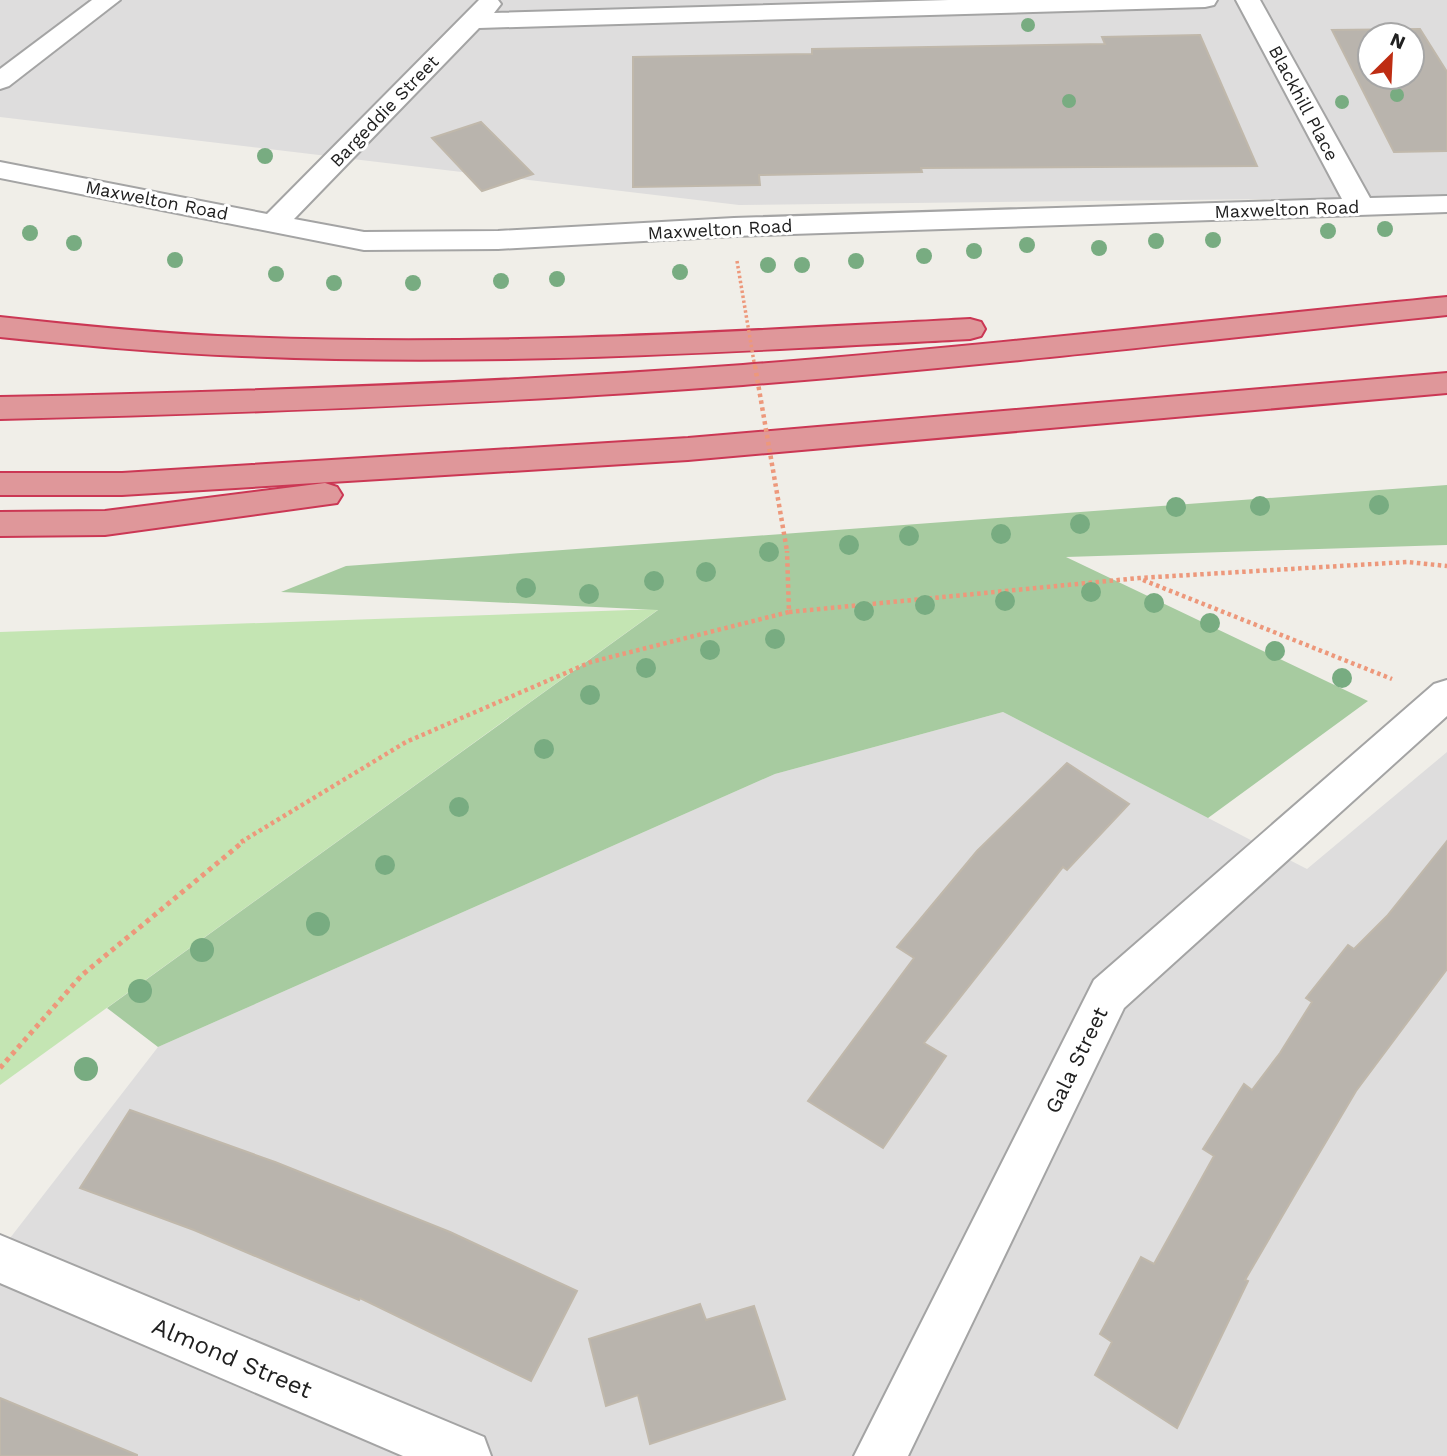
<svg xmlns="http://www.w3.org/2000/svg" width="1447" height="1456" font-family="'Work Sans',sans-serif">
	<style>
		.residential { fill: #dedddd; fill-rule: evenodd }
		.grass { fill: #c4e5b3 }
		.forest { fill: #a7cba0 }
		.building { fill: #b9b4ad; stroke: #c0b8ab; stroke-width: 2; fill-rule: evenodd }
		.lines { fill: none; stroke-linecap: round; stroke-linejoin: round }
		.minor-casing { stroke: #a4a4a4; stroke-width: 4 }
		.motorway-casing { stroke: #cb3754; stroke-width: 4 }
		.path-far1 { stroke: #ed987b; stroke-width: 4.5; stroke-dasharray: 3.5 3.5; stroke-linecap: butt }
		.path { stroke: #ed987b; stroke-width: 5; stroke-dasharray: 4.5 4.5; stroke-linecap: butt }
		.minor { fill: #fff; fill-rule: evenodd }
		.motorway { fill: #df979a; fill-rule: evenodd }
		.path-bridge-far1 { stroke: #ed987b; stroke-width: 3.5; stroke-dasharray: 2.5 2.5; stroke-linecap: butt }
		.path-bridge { stroke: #ed987b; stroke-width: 4.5; stroke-dasharray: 3.5 3.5; stroke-linecap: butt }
		.tree { fill: #78ac81 }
		.labels { text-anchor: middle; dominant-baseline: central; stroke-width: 6; stroke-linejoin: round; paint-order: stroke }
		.far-street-label { font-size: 18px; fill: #202020; stroke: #fff }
		.street-label { font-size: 21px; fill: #202020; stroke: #fff }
		.near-street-label { font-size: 24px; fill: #202020; stroke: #fff }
	</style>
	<rect width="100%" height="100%" fill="#f0eee8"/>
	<g class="residential">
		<path d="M0 0H1447V197L739 205 0 117ZM1370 35H1412V77H1370Z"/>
		<polygon points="1003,712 1307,869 1447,752 1447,1456 0,1456 0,1251 158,1047 775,774"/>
	</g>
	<polygon class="grass" points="659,609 0,1085 0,632"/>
	<polygon class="forest" points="1447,485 1447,545 1066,557 1368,701 1208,818 1003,712 775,774 158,1047 107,1008 658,610 281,592 346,566"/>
	<g class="building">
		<path d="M1420 29 1447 72V151L1394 152 1332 30ZM1370 35H1412V77H1370Z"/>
		<polygon points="1200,35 1257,166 921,168 922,172 759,175 760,185 633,187 633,57 812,54 812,49 1105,44 1102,37"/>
		<polygon points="481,122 533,174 482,191 432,138"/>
		<polygon points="1067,763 1129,804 1067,870 1063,867 924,1043 946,1056 883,1148 808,1101 914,958 897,947 977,851"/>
		<polygon points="1447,841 1447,969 1356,1091 1298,1189 1245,1280 1248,1281 1177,1428 1095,1375 1112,1342 1100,1334 1141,1257 1154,1264 1214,1156 1203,1149 1244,1084 1252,1090 1280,1053 1312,1002 1306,998 1348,945 1354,949 1387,916"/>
		<polygon points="130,1110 275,1162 450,1232 577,1291 531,1381 360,1298 359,1300 194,1230 80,1188"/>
		<polygon points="700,1304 706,1320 754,1306 785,1399 650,1444 638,1395 606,1406 589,1339"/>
		<polygon points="0,1398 137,1455 137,1456 0,1456"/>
	</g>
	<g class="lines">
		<defs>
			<g id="minor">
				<polygon points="92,0 120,0 9,86 0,89 0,69"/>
				<polygon points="479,0 498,0 501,4 494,13 949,0 1217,0 1214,5 1205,7 479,28 294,219 364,232 498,231 734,218 1342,199 1236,0 1260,0 1370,198 1447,196 1447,212 734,236 498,249 364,250 0,178 0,162 267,214"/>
				<polygon points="1447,680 1447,716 1124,1008 908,1456 854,1456 1094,980 1434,684"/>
				<polygon points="0,1235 484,1437 491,1456 403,1456 0,1283"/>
			</g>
			<g id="motorway">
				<path d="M1447 297V315C1213 339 978 367 743 385 496 404 248 413 0 419V397C248 392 496 383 743 365 978 347 1212 320 1447 297Z"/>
				<path d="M0 317C81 326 161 334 242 337 485 347 728 332 970 319L981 322 985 329 981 336 970 339C728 352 485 367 242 356 161 353 81 345 0 337Z"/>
				<polygon points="1447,373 1447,393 688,460 122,495 0,495 0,473 122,473 688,438"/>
				<polygon points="325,483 337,487 342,495 337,503 105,535 0,536 0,512 105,511"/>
			</g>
		</defs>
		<use href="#minor" class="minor-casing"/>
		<use href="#motorway" class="motorway-casing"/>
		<g class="path-far1">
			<polyline points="1143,580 1392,679"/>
			<polyline points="789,612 1139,578 1407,562 1447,566"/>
			<polyline points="241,842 406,742 591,662 789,612 787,551"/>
		</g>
		<polyline class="path" points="0,1068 82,975 244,841"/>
		<use href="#minor" class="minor"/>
		<use href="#motorway" class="motorway"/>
		<polyline class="path-bridge-far1" points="737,261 755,368"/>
		<polyline class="path-bridge" points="755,366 787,551"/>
	</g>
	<g class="tree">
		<circle cx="1028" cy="25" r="7"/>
		<circle cx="1397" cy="95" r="7"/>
		<circle cx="1069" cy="101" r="7"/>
		<circle cx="1342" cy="102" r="7"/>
		<circle cx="265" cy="156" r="8"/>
		<circle cx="1385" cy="229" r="8"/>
		<circle cx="1328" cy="231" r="8"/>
		<circle cx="30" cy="233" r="8"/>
		<circle cx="1213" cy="240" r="8"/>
		<circle cx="1156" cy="241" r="8"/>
		<circle cx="74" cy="243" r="8"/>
		<circle cx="1027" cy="245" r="8"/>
		<circle cx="1099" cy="248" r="8"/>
		<circle cx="974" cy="251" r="8"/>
		<circle cx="924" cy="256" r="8"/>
		<circle cx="175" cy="260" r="8"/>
		<circle cx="856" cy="261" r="8"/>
		<circle cx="768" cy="265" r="8"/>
		<circle cx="802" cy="265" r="8"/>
		<circle cx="680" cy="272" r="8"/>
		<circle cx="276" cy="274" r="8"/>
		<circle cx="557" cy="279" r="8"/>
		<circle cx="501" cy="281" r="8"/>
		<circle cx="334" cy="283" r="8"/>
		<circle cx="413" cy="283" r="8"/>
		<circle cx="1379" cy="505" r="10"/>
		<circle cx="1260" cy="506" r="10"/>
		<circle cx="1176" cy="507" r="10"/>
		<circle cx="1080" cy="524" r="10"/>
		<circle cx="1001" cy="534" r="10"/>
		<circle cx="909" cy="536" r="10"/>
		<circle cx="849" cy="545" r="10"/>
		<circle cx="769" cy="552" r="10"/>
		<circle cx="706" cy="572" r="10"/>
		<circle cx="654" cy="581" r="10"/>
		<circle cx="526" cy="588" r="10"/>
		<circle cx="1091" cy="592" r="10"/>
		<circle cx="589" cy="594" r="10"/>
		<circle cx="1005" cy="601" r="10"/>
		<circle cx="1154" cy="603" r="10"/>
		<circle cx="925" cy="605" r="10"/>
		<circle cx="864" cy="611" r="10"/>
		<circle cx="1210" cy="623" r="10"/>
		<circle cx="775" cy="639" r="10"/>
		<circle cx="710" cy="650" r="10"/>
		<circle cx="1275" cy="651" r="10"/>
		<circle cx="646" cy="668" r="10"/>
		<circle cx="1342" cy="678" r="10"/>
		<circle cx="590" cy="695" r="10"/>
		<circle cx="544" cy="749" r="10"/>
		<circle cx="459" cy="807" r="10"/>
		<circle cx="385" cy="865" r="10"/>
		<circle cx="318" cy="924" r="12"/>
		<circle cx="202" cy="950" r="12"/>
		<circle cx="140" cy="991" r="12"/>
		<circle cx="86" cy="1069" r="12"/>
	</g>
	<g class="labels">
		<g class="far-street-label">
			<text transform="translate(1304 103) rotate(62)">Blackhill Place</text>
			<text transform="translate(384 111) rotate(-46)">Bargeddie Street</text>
			<text transform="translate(157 200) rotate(11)">Maxwelton Road</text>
			<text transform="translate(1287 209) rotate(-2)">Maxwelton Road</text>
			<text transform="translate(720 229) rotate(-3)">Maxwelton Road</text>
		</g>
		<g class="street-label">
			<text transform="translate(1076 1060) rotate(-64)">Gala Street</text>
		</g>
		<g class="near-street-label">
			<text transform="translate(232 1358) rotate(23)">Almond Street</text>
		</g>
	</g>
	<g transform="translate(1391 56) rotate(24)"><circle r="33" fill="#ffffff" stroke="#a6a6a6" stroke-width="2"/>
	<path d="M0-5L12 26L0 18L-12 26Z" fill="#be2d13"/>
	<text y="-10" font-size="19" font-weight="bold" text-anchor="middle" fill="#202020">N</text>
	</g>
</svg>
